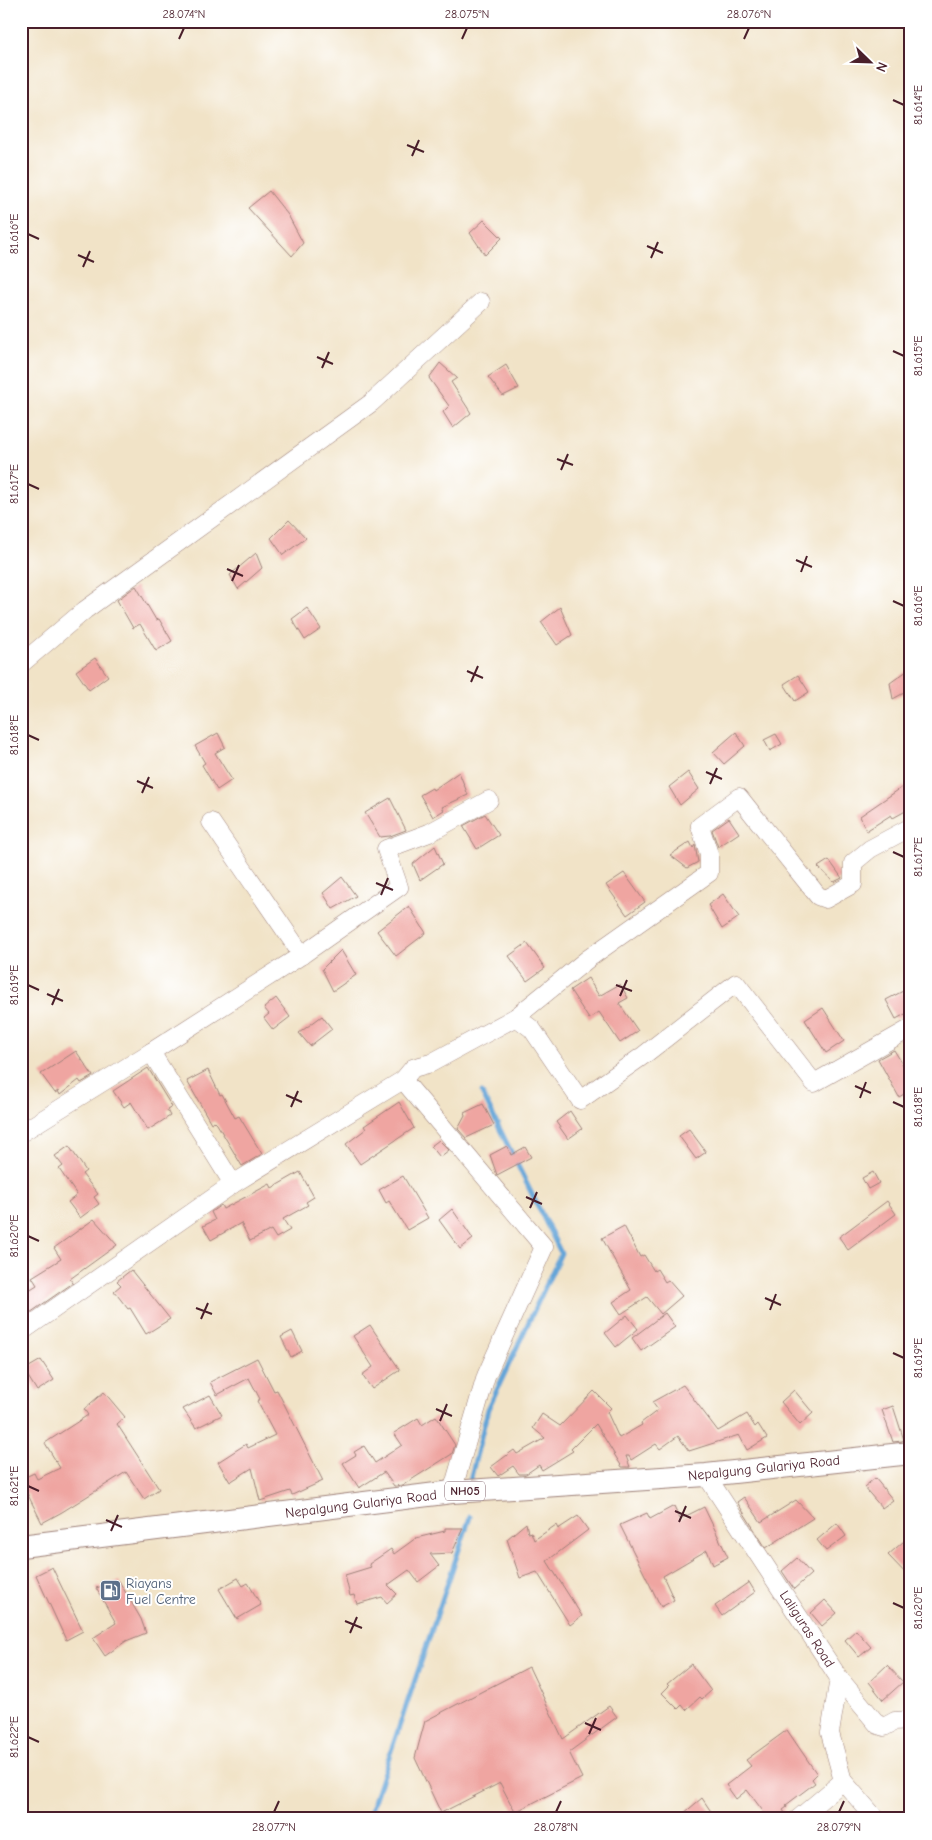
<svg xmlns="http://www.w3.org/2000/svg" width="932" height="1840" font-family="'Comic Neue',sans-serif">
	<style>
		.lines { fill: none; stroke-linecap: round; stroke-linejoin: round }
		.stream { stroke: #65a5d8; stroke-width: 5 }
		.building { fill: #efa5a1 }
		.minor-casing { stroke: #9e8179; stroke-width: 19 }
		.major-casing { stroke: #9e8179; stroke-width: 24 }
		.minor { stroke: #fff; stroke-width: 18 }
		.major { stroke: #fff; stroke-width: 22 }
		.ticks { fill: none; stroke: #4a1f2b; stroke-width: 2 }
		.labels { text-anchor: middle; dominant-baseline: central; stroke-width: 4; stroke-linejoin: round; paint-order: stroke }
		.shield { fill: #fff; stroke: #80626b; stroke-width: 1 }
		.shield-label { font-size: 12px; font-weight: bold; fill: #4a1f2b }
		.street-label { font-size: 14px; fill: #4a1f2b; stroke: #fff }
		.service-label { font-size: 14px; fill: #4e5e75; stroke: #fff; text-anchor: start }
		.neatline { fill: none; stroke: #4a1f2b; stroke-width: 2 }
		.ticks-label { font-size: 12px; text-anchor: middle; fill: #4a1f2b }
	</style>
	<rect width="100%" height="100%" fill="#fff"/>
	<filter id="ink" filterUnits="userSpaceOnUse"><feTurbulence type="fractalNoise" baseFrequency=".02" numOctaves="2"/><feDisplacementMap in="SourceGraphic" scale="10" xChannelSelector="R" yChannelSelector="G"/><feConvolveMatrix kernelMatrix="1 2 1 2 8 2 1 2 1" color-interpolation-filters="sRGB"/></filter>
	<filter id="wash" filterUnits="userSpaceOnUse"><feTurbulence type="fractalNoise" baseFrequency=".0096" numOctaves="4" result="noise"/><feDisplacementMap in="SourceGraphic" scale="20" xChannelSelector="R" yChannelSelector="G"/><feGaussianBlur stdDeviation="1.12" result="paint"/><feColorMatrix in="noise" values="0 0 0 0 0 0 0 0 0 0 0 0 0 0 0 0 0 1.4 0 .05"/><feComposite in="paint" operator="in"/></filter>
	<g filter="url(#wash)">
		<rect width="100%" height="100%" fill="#f1e3c7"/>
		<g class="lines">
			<g class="stream">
				<polyline points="470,1481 488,1409 561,1253 482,1093"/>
				<polyline points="368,1819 470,1517"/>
			</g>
		</g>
		<g id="blocks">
			<g class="building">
				<polygon points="269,191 288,215 303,243 292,256 248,208"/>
				<polygon points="484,220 502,238 485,255 470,233"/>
				<polygon points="440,363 457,378 451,382 471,413 453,428 443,412 449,406 429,378"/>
				<polygon points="506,365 519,388 503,396 488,377"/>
				<polygon points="289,520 306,538 283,555 271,538"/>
				<polygon points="256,553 262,568 238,589 230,575"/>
				<polygon points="136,586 156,620 159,619 172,641 156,651 140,624 133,628 117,600"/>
				<polygon points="560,607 572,635 557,645 541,622"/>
				<polygon points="307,608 321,629 305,640 292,619"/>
				<polygon points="95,658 108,676 89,690 76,671"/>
				<polygon points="911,668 911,689 893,699 890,683"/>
				<polygon points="798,675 809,692 795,701 784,684"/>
				<polygon points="736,732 745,746 724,764 713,752"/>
				<polygon points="218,733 225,747 215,753 232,780 217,790 202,765 205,763 195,746"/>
				<polygon points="776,734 782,744 770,751 764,740"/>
				<polygon points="459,772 468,795 442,807 444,810 433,817 420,795 432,788 433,790"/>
				<polygon points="688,772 699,789 680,805 669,787"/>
				<polygon points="904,786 911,797 911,808 893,818 891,815 866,831 860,816"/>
				<polygon points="390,798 406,830 390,836 380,837 365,813"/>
				<polygon points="485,814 499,835 477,849 463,826"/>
				<polygon points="729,818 739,833 718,847 712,830"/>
				<polygon points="690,842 693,848 695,845 698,862 687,868 670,855"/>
				<polygon points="435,846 443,864 420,880 413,864"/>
				<polygon points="829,860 842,878 834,882 818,867"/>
				<polygon points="624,873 645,902 627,915 606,885"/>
				<polygon points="342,877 356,896 333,909 323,893"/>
				<polygon points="723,894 739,917 722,929 708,905"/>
				<polygon points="409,906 426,933 396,956 377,931"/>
				<polygon points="527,943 545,968 527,981 509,956"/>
				<polygon points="341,950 356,975 333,991 322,969"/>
				<polygon points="588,978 599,996 620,984 628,998 619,1003 638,1031 620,1043 599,1012 589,1019 570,990"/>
				<polygon points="903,991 911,1011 896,1019 886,1000"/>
				<polygon points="276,998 290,1017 273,1030 264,1018 269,1014 264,1008"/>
				<polygon points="823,1008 844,1041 826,1053 805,1020"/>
				<polygon points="322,1016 332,1029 310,1046 299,1033"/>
				<polygon points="894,1050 911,1078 911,1090 899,1097 878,1059"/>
				<polygon points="76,1051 93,1076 81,1083 79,1080 60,1095 58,1091 55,1093 41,1074"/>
				<polygon points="148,1068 172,1107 167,1110 170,1116 148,1130 131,1102 124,1107 113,1091"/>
				<polygon points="208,1070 220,1095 222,1094 235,1118 239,1116 262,1154 242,1166 217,1124 214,1121 211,1123 187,1081"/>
				<polygon points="399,1102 414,1128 360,1164 346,1144 366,1129 364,1126"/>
				<polygon points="483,1104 494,1125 466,1138 458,1129 465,1116 464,1113"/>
				<polygon points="570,1111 582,1129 568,1139 556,1122"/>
				<polygon points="689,1129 706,1152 696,1159 679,1136"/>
				<polygon points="439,1140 449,1150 440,1157 431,1146"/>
				<polygon points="69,1146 86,1171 82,1174 98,1194 94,1197 99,1204 80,1218 68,1202 77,1195 59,1169 63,1166 55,1156"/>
				<polygon points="507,1146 511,1155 525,1147 531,1157 497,1175 490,1155"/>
				<polygon points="300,1172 314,1197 306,1202 308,1205 283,1219 290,1230 276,1238 271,1230 250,1241 241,1223 211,1240 203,1226 215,1220 211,1212 221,1205 223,1209 270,1184 272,1188"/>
				<polygon points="873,1172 879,1183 868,1189 862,1178"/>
				<polygon points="403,1176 428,1218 407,1230 389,1201 386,1203 379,1190"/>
				<polygon points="887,1201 896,1214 848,1250 839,1237"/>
				<polygon points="452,1209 473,1239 460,1249 439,1220"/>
				<polygon points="94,1219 117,1245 70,1279 73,1283 27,1315 21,1306 21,1295 37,1285 32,1277 61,1259 54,1248"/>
				<polygon points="624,1226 640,1257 644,1255 654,1271 657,1269 665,1282 668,1280 682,1296 661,1314 647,1297 621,1314 613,1302 631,1290 602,1238"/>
				<polygon points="131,1270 170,1319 146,1334 130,1308 128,1309 114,1291 121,1285 117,1281"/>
				<polygon points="665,1313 675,1327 641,1351 632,1338"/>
				<polygon points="627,1315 638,1329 616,1347 605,1333"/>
				<polygon points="370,1325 400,1370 372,1389 362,1375 373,1367 353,1336"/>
				<polygon points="292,1331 302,1351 291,1357 281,1337"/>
				<polygon points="257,1358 274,1391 277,1390 323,1481 292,1495 290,1491 260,1501 252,1468 230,1482 218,1462 246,1444 248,1448 275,1435 257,1401 260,1399 249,1378 217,1395 210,1382"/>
				<polygon points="41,1360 54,1380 37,1391 24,1370"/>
				<polygon points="683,1385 718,1431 747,1414 755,1427 758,1424 767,1438 747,1450 739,1435 689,1451 678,1436 660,1449 656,1444 631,1460 629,1456 626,1456 630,1467 622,1467 596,1424 571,1449 573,1451 542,1470 539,1465 526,1474 519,1474 513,1466 498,1476 491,1467 514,1450 517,1454 545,1438 533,1428 542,1414 560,1426 594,1391 611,1408 607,1412 619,1438 642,1425 641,1423 658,1410 652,1402"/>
				<polygon points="794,1390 813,1413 800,1425 781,1402"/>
				<polygon points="104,1392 125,1417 117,1424 159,1489 144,1499 126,1472 62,1512 42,1523 27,1493 21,1496 21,1479 34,1473 37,1479 60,1468 45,1443 88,1415 84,1409"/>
				<polygon points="210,1395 222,1415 196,1428 183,1409"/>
				<polygon points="893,1406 904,1440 902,1441 893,1442 882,1410"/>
				<polygon points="436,1416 455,1445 452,1454 403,1485 394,1486 384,1472 359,1488 343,1463 356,1455 354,1452 364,1446 375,1463 402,1445 394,1433 418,1418 422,1425"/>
				<polygon points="875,1478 893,1500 882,1508 864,1487"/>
				<polygon points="744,1497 761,1522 796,1500 813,1518 766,1548 737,1502"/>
				<polygon points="674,1506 680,1519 704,1507 728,1557 713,1565 707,1550 663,1576 674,1600 661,1607 620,1525 647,1513 650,1519"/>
				<polygon points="578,1516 588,1530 547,1561 582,1616 570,1625 537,1572 520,1578 507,1539 526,1523 528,1533 531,1532 534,1540 556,1525 558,1529"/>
				<polygon points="837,1523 846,1536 826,1551 817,1540"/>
				<polygon points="445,1528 463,1528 452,1553 430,1554 439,1566 418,1582 409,1570 388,1585 397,1594 387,1603 382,1597 357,1604 354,1595 350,1596 345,1575 371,1567 369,1564 391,1549 394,1554 416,1538 445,1531"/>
				<polygon points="911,1535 911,1579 888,1555"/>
				<polygon points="797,1558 811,1574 794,1589 782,1571"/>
				<polygon points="52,1567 83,1631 66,1640 36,1575"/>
				<polygon points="238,1578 243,1586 248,1583 261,1605 237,1619 219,1589"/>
				<polygon points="119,1581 141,1619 146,1633 126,1641 105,1656 93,1638 116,1623 96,1588"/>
				<polygon points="749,1582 755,1592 722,1616 715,1606"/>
				<polygon points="825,1600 837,1613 822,1626 811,1613"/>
				<polygon points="856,1630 871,1647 859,1657 845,1640"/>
				<polygon points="691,1664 711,1691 702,1699 700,1697 686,1710 682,1705 678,1709 662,1693 669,1686 667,1684"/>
				<polygon points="887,1665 903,1682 883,1700 869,1682"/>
				<polygon points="529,1667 563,1739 609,1706 617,1717 569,1752 582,1778 515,1812 500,1783 441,1813 415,1758 425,1721"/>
				<polygon points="787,1730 817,1774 812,1779 815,1783 786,1805 787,1807 783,1810 785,1813 777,1819 769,1819 747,1790 736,1799 726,1785 751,1766 746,1760"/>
				<polygon points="702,1798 716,1819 677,1819"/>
			</g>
		</g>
	</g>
	<g filter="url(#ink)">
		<use href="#blocks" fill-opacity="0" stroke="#9e8179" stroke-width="1"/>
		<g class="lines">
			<defs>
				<g id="minor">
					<polyline points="21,664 85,610 371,403 481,302"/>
					<polyline points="211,822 302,955"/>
					<polyline points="516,1017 532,1029 580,1100 644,1055 736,983 814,1083 911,1028"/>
					<polyline points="151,1052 302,955 399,887 386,849 429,833 489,800"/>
					<polyline points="403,1080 413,1068 431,1063 516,1017 589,958 709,873 709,854 700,826 739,797 818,896 826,899 853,884 853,863 870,849 911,827"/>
					<polyline points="21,1133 151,1052 233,1184 403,1080 544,1247 486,1376 452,1492"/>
					<polyline points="21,1332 233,1184"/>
					<polyline points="706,1475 839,1678 830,1733 843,1781 876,1819"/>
					<polyline points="839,1678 878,1725 884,1727 895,1721 909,1720 911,1722"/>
					<polyline points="798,1819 843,1781"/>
				</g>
				<polyline id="major" points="21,1546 452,1492 706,1475 911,1453"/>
			</defs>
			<use href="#minor" class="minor-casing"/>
			<use href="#major" class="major-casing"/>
			<use href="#minor" class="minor"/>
			<use href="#major" class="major"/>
		</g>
	</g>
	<path class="ticks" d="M179 39 184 28M462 39 467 28M744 39 749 28M893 100 904 105M407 145 424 152M412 156 419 140M28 234 39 239M647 246 663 253M78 255 94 262M651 258 658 242M83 267 90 251M893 351 904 356M317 357 333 364M322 368 329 352M557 459 573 465M561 470 568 454M28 484 39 489M796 560 812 567M227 569 243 576M801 572 807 556M232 581 239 565M893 601 904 606M467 671 483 678M471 682 478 666M28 735 39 740M706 772 722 779M137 781 153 788M710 784 717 768M142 793 149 777M893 852 904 857M376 883 393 890M381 895 388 878M28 985 39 990M616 985 632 991M47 994 63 1001M620 996 627 980M52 1005 59 989M855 1086 871 1093M286 1095 302 1102M860 1098 866 1082M893 1102 904 1107M291 1107 298 1091M526 1197 542 1204M530 1208 537 1192M28 1236 39 1241M765 1298 781 1305M196 1308 212 1314M770 1310 776 1294M201 1319 208 1303M893 1353 904 1358M436 1409 452 1416M440 1421 447 1404M28 1486 39 1491M675 1511 691 1518M106 1520 122 1527M679 1522 686 1506M111 1531 118 1515M893 1603 904 1608M345 1621 362 1628M350 1633 357 1617M585 1723 601 1730M589 1734 596 1718M28 1737 39 1742M274 1812 279 1801M556 1812 561 1801M839 1812 844 1801"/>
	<defs>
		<symbol id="fuel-square" viewBox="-11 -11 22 22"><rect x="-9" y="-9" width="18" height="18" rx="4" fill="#5c6f8a" stroke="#fff"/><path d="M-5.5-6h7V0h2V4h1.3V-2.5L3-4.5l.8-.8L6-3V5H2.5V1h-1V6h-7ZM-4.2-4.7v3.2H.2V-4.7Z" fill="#fff"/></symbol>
	</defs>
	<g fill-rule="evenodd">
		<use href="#fuel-square" x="98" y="1578" width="25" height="25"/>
	</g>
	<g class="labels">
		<rect class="shield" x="445" y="1481.5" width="40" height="19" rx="4"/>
		<g class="shield-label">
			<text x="465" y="1491">NH05</text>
		</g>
		<g class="street-label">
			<text transform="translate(764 1468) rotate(-6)">Nepalgung Gulariya Road</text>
			<text transform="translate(361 1504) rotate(-7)">Nepalgung Gulariya Road</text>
			<text transform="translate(807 1629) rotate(57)">Laliguras Road</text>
		</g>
		<g class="service-label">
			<text x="126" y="1583">Riayans<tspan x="126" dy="16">Fuel Centre</tspan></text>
		</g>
	</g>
	<rect width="932" height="1840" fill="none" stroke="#fff" stroke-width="55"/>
	<g transform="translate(870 62) rotate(113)" stroke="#ffffff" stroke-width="4" paint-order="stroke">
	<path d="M0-4L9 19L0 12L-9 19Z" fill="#4a1f2b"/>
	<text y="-8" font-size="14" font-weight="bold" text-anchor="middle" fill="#4a1f2b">N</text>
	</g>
	<rect x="28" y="28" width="876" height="1784" class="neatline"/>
	<g class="ticks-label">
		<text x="184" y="18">28.074°N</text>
		<text x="467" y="18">28.075°N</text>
		<text x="749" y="18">28.076°N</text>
		<text transform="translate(918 105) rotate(-90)" y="4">81.614°E</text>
		<text transform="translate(14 234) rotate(-90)" y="4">81.616°E</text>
		<text transform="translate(918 356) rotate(-90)" y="4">81.615°E</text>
		<text transform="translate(14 484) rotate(-90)" y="4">81.617°E</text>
		<text transform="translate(918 606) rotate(-90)" y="4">81.616°E</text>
		<text transform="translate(14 735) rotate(-90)" y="4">81.618°E</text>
		<text transform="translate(918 857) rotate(-90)" y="4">81.617°E</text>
		<text transform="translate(14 985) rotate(-90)" y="4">81.619°E</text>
		<text transform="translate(918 1107) rotate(-90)" y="4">81.618°E</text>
		<text transform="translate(14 1236) rotate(-90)" y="4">81.620°E</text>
		<text transform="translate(918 1358) rotate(-90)" y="4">81.619°E</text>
		<text transform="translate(14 1486) rotate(-90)" y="4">81.621°E</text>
		<text transform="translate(918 1608) rotate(-90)" y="4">81.620°E</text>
		<text transform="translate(14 1737) rotate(-90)" y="4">81.622°E</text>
		<text x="274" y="1831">28.077°N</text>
		<text x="556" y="1831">28.078°N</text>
		<text x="839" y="1831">28.079°N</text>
	</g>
</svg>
